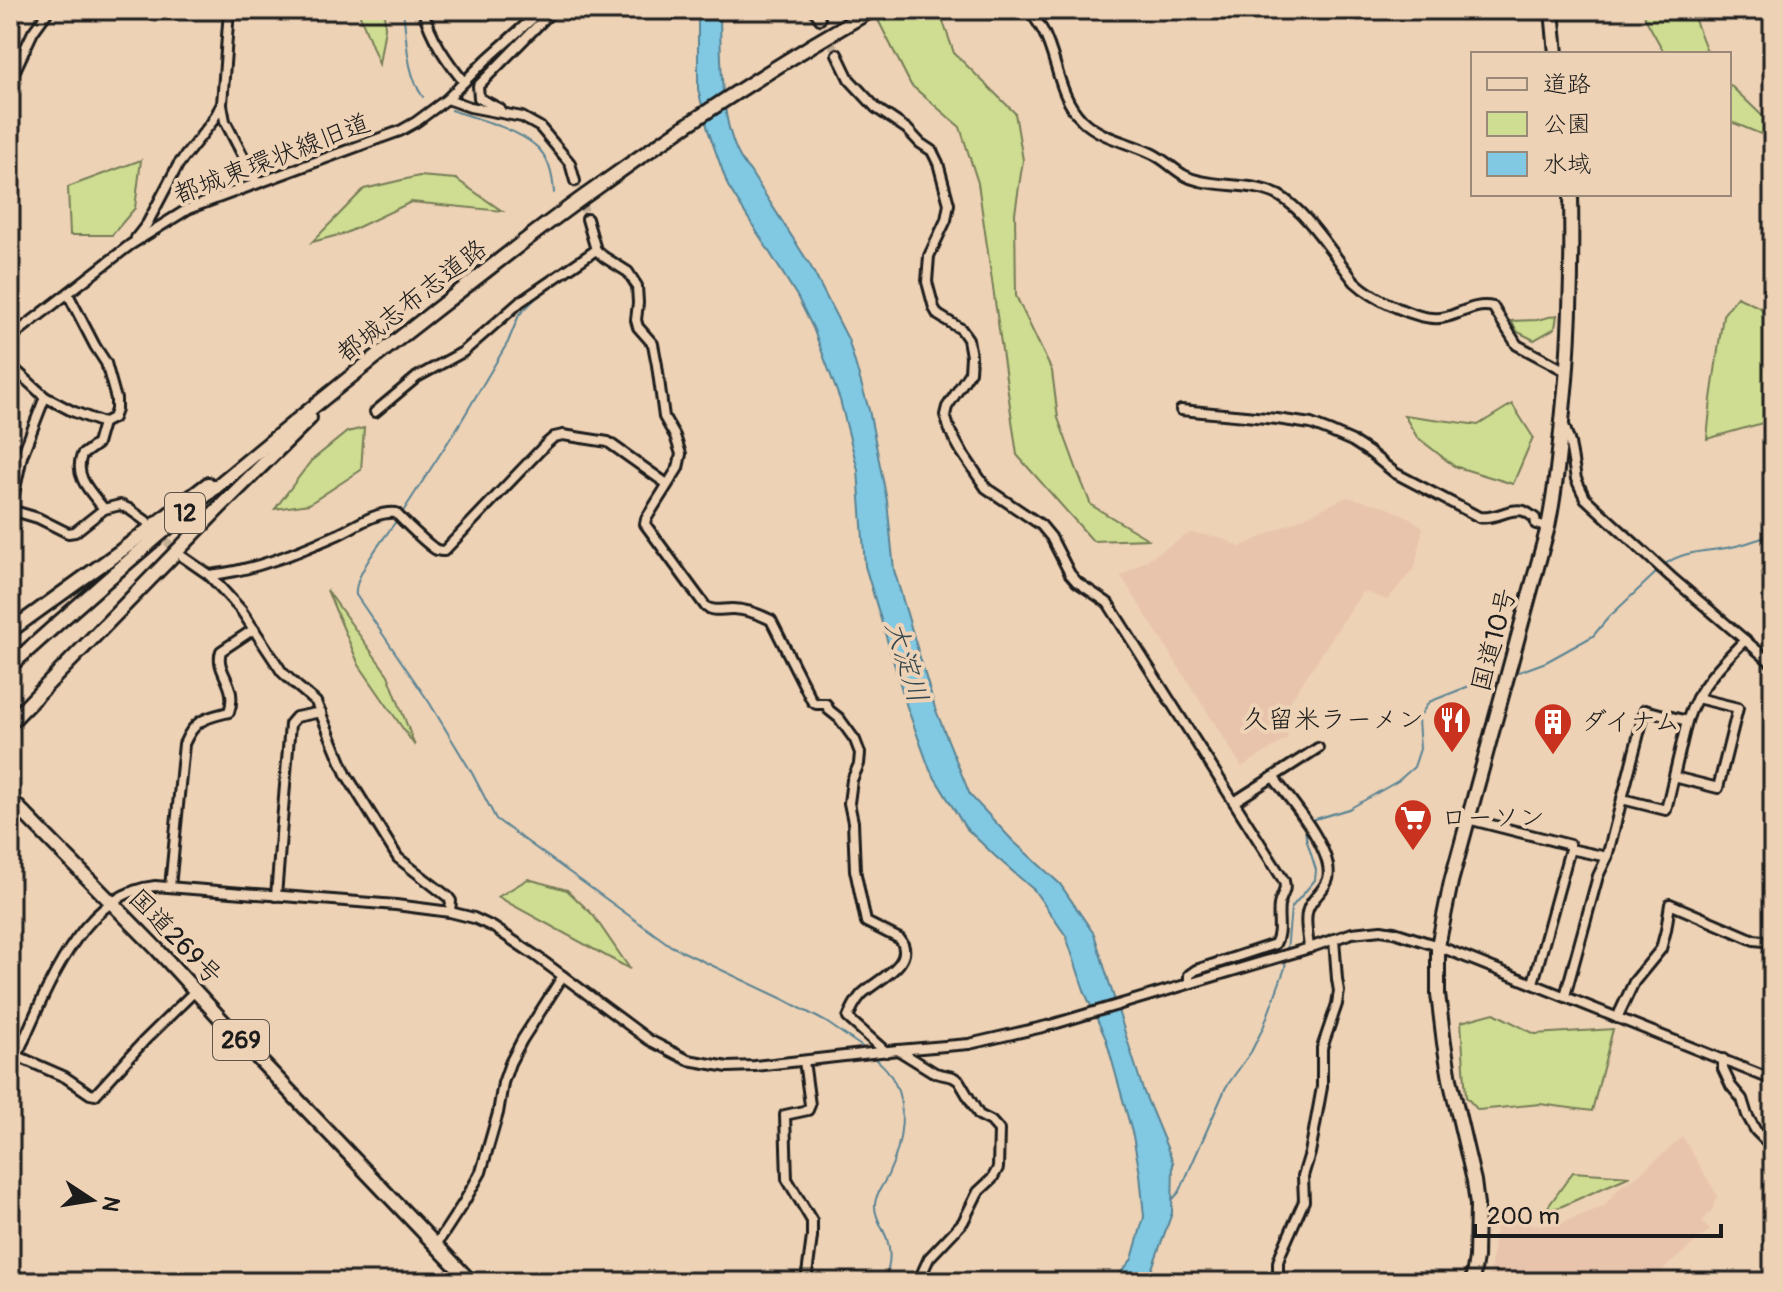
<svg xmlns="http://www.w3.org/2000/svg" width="1783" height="1292" font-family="Pangolin,'Klee One',sans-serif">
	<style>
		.built { fill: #e9c4ad }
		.green { fill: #cedd91; stroke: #757c56; stroke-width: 2 }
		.water { fill: #81c8e2; stroke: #598393; stroke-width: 2 }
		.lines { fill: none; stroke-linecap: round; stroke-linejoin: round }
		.stream { stroke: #598393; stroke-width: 2 }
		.minor-tunnel { stroke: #c4ae96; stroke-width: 8; stroke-dasharray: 8 4; stroke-linecap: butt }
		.minor-casing { stroke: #1c1c1c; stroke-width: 14 }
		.highway-casing { stroke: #1c1c1c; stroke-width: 18 }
		.minor { stroke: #eed2b5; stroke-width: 8 }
		.highway { stroke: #eed2b5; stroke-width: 12 }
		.labels { text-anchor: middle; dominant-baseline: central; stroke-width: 8; stroke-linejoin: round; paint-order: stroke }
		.shield { fill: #eed2b5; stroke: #5b534a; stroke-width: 2 }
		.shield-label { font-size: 24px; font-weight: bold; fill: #1c1c1c }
		.street-label { font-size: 26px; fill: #1c1c1c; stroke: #eed2b5 }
		.poi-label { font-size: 26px; fill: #1c1c1c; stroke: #eed2b5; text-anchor: start }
		.water-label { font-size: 28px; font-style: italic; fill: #35474e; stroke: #eed2b5 }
	</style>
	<rect width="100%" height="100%" fill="#eed2b5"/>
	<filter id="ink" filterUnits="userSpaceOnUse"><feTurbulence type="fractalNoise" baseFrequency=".0125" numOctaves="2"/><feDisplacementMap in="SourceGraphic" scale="16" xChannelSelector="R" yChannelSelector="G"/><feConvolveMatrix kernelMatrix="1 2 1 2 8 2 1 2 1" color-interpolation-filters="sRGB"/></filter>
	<g filter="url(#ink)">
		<g class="built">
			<polygon points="1347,497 1381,505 1406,516 1423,527 1415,567 1387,600 1363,591 1285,709 1284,719 1288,738 1242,767 1121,576 1190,533 1220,537 1240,547"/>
			<polygon points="1683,1137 1717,1195 1712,1210 1702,1222 1710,1230 1648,1282 1489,1282 1496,1226 1501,1220 1541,1225 1559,1224 1604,1206 1621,1186 1632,1180"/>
		</g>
		<g class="green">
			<polygon points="358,10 384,10 385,28 379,64"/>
			<polygon points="873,10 939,10 954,53 1015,113 1023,160 1015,213 1016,296 1052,371 1058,418 1077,470 1091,505 1148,539 1093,541 1017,455 978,183 960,127 911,85"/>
			<polygon points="1644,10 1691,10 1708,54 1665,54 1645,18"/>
			<polygon points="1729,84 1773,126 1773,139 1729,121"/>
			<polygon points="141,160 135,208 112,235 70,235 68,187"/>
			<polygon points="419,176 456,179 502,211 411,202 346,233 312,242 364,189"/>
			<polygon points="1737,297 1761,308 1773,338 1773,420 1707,439 1711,399 1723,315"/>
			<polygon points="1557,315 1555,328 1534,340 1518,332 1511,321 1537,320"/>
			<polygon points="1512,404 1533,437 1513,484 1454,466 1417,437 1404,415 1478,425"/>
			<polygon points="364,428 361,470 309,504 275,509 311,461 347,432"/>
			<polygon points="327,590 388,675 415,746 359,665"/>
			<polygon points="528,879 567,890 593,915 630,969 498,897"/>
			<polygon points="1494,1013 1535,1034 1613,1029 1592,1111 1540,1104 1478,1110 1466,1097 1461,1022"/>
			<polygon points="1573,1172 1630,1176 1560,1207 1545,1211"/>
		</g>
		<path class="water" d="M698 10H720C721 55 718 138 750 171L810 265 848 339 869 410 887 501 894 570 935 708 970 795 1013 841 1060 884 1094 934 1143 1090 1173 1162 1172 1213 1147 1282H1117L1119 1275 1132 1259 1144 1217 1140 1174 1133 1136 1106 1039 1085 993 1066 936 1034 890 995 856 965 827 930 770 907 707 865 566 858 470 840 400 813 328 797 296 728 186 708 130 698 89Z"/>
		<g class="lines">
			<g class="stream">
				<path d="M403 10C407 39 406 73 423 97"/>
				<path d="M451 110C475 118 518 129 537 147 549 158 553 177 554 193"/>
				<polyline points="402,513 459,425 508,342 519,315 536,298"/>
				<path d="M397 520C385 537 353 575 356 595L429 702 472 773 496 819 671 946 785 1000 826 1022 867 1050"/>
				<path d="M1664 565C1684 549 1712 552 1736 546 1749 543 1761 538 1773 535"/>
				<polyline points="1519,672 1546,662 1593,636 1608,618 1659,570"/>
				<polyline points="1312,820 1349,809 1398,781 1414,767 1420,749 1418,719 1429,702 1482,681"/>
				<polyline points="1287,951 1291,908 1315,880 1316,870 1306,838 1305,827 1307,825"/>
				<path d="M872 1055C877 1061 885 1066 889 1073 910 1103 902 1145 888 1175 883 1185 876 1193 875 1204 874 1216 883 1228 887 1239 892 1254 889 1267 885 1282"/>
				<polyline points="1173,1199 1180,1191 1226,1087 1251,1052 1263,1028 1285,968 1286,957"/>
			</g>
			<g class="minor-tunnel">
				<polyline points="820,19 837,54"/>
				<polyline points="575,181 587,219"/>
				<polyline points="158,533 180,554"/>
			</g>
			<defs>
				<g id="minor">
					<path d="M423 10C431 38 446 60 464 82"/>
					<polyline points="814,10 820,19"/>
					<path d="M1030 10C1034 17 1039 24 1043 31 1058 60 1058 96 1082 120 1102 139 1129 142 1153 154 1172 164 1179 177 1200 181 1226 187 1253 183 1278 195 1307 211 1334 256 1355 282 1372 298 1422 324 1446 317 1462 313 1475 303 1493 307L1517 345 1566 371"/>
					<path d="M837 54 849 79 876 108 907 129 920 143 932 151 938 163 949 204 946 220 929 256 927 282 934 308 938 315 961 329 968 339 971 356 970 372 947 407 945 415 950 431 961 451 986 488 1041 525 1051 537 1070 574 1077 582 1108 603 1284 881C1287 892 1281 895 1279 905 1277 919 1282 932 1275 944L1196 970 1189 975V983"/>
					<polyline points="10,81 33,32 49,10"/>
					<polyline points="447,99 470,107 522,117 540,127 570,163 575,181"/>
					<polyline points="222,105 225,121 257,183"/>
					<polyline points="500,109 479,98 478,86 553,10"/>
					<path d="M587 219 596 250 604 257 628 272 637 286 638 303 636 320 638 327 653 344 657 365 664 417 675 436 681 454 678 468 646 519 645 524 706 607C716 612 721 609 732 609 745 609 759 614 771 620L812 701 816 704H826L829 710 839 718 855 740 860 753 859 764 852 780 849 803 853 822 855 870 866 922 900 939C918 964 874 981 861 995 855 1002 851 1010 848 1018L886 1052"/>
					<polyline points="136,238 147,224 178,165 212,122 222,104 229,10"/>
					<polyline points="68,294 95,346 106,363 116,399 116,410 113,418 103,423"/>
					<polyline points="10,338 130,245 188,209 375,140 400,131 416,122 447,99 487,59 542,10"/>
					<polyline points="10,365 45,397 22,456 10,513"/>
					<path d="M45 397 72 411 103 423 97 444 82 455C73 477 92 493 104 509"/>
					<path d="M1181 410 1277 419 1311 424 1329 431 1352 441 1369 452 1395 473 1479 517C1495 520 1510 507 1524 511 1528 513 1532 516 1535 518L1536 524 1548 527"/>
					<polyline points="375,412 417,377 463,352 520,302 596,250"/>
					<polyline points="1564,425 1570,443 1576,479 1585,498 1671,577 1773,664"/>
					<polyline points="10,451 22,456"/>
					<polyline points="11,510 38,518 68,533 75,532 104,509 120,505 129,509 146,521"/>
					<polyline points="183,557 209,575 221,588 241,610 282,672 297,686 316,702 346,774 398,858 448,897 451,901 450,912"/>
					<path d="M209 575C254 571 298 552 339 534 356 526 376 511 396 513 401 519 431 548 437 550 440 551 442 551 444 551L546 444 554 437 563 435 608 442 667 484"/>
					<polyline points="1273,777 1318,748"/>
					<polyline points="1674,777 1718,788 1738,708 1697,698"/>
					<polyline points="1622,799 1666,810 1687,721"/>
					<path d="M1234 802 1273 777C1289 798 1335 851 1328 879 1325 889 1315 896 1310 905 1303 916 1308 935 1309 948"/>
					<polyline points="1468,819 1570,845 1570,849"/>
					<path d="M170 887 184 744C195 719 205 718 229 712 239 684 214 672 221 651L254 629"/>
					<polyline points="276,896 290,724 296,717 321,712"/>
					<path d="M1533 983 1570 849 1607 857 1645 710 1687 721C1698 687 1721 664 1745 640"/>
					<polyline points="1565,996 1598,876 1607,857"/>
					<polyline points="1617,1018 1634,982 1661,949 1666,930 1670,904 1754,940 1773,942"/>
					<polyline points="10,1031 24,1040"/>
					<polyline points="898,1050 935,1073 953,1077 959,1081 979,1115 991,1121 999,1130 998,1168 992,1179 978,1192 963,1222 929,1258 918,1282"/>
					<polyline points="17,1056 65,1077 90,1094 95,1095 144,1041 196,990"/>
					<polyline points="1723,1059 1723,1069 1731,1086 1742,1099 1747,1115 1756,1131 1773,1148"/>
					<polyline points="804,1061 810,1105 808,1110 785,1115 787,1179 812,1221 812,1237 806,1282"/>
					<path d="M10 1070C41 1007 75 894 155 886L396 905 450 912 474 918 493 927 536 956 649 1040 688 1060 728 1067 755 1066 898 1050 969 1044 1047 1026 1306 949 1352 933 1381 930 1394 932 1438 946 1773 1080"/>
					<polyline points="436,1245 464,1202 481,1172 498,1113 503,1083 510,1063 522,1040 563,976"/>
					<polyline points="1278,1282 1278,1262 1281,1253 1304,1201 1303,1176 1310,1153 1322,1087 1322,1048 1337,1004 1339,991 1337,979 1334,939"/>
				</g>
				<g id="highway">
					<polyline points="1552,10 1556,54"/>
					<polyline points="10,631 122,550 208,484"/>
					<path d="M10 666C151 539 297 417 447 301 495 264 542 226 592 191 682 126 776 65 872 10"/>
					<polyline points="10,723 219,508 310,418"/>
					<polyline points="10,799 155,947 232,1031 471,1282"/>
					<path d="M1472 1282 1476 1258 1477 1205 1474 1181 1450 1079 1444 1043 1438 994V946L1451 882 1548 527C1558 478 1561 429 1566 380 1571 318 1572 256 1571 194"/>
				</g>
			</defs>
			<use href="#minor" class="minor-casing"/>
			<use href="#highway" class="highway-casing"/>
			<use href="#minor" class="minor"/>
			<use href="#highway" class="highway"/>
		</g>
	</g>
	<defs>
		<symbol id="restaurant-pin" viewBox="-11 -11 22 30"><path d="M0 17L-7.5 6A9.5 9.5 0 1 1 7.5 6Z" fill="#c8321e" stroke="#eed2b5"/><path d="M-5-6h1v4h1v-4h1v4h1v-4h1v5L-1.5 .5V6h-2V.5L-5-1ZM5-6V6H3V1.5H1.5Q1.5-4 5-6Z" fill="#fff"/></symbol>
		<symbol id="building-pin" viewBox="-11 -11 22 30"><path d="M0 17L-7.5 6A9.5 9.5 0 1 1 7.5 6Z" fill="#c8321e" stroke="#eed2b5"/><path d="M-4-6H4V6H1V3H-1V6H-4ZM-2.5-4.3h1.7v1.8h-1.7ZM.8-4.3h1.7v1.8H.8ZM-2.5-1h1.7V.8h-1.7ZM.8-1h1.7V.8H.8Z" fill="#fff"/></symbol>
		<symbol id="supermarket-pin" viewBox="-11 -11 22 30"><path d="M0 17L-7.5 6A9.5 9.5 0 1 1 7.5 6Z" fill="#c8321e" stroke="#eed2b5"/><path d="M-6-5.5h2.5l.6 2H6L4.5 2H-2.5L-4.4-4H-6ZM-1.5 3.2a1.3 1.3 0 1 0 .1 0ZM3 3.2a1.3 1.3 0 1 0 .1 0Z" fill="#fff"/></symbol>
	</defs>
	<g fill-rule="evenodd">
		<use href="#restaurant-pin" x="1430" y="698" width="44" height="60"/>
		<use href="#building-pin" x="1531" y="700" width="44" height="60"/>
		<use href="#supermarket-pin" x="1391" y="796" width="44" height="60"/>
	</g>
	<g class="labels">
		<g class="shield">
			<rect x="165" y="493" width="40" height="40" rx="6"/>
			<rect x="213" y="1020" width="56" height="40" rx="6"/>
		</g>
		<g class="shield-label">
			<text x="185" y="513">12</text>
			<text x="241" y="1040">269</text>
		</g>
		<g class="street-label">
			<text transform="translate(272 159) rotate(-21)">都城東環状線旧道</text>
			<text transform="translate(412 301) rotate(-38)">都城志布志道路</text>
			<text transform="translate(1494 640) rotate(-75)">国道10号</text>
			<text transform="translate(175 937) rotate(46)">国道269号</text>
		</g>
		<g class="poi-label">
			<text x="1424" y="720" text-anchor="end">久留米ラーメン</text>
			<text x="1581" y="722">ダイナム</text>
			<text x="1441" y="818">ローソン</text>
		</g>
		<g class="water-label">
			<text transform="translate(906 662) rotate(73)">大淀川</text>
		</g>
	</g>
	<rect width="1783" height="1292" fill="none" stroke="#eed2b5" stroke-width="40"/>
	<rect x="20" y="20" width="1743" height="1252" fill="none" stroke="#1c1c1c" stroke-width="3" filter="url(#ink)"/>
	<rect x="1471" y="52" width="260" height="144" fill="#eed2b5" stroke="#9a8978" stroke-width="2"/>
	<rect x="1487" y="78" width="40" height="12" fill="#eed2b5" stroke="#9a8978" stroke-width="2"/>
	<text x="1543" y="92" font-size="24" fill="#1c1c1c">道路</text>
	<rect x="1487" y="112" width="40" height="24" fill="#cedd91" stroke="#9a8978" stroke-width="2"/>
	<text x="1543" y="132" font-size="24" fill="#1c1c1c">公園</text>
	<rect x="1487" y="152" width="40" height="24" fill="#81c8e2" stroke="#9a8978" stroke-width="2"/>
	<text x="1543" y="172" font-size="24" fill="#1c1c1c">水域</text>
	<g transform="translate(92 1200) rotate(102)" stroke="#eed2b5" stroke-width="6" paint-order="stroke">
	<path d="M0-6L14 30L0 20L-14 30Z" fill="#1c1c1c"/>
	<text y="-12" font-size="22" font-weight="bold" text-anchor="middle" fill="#1c1c1c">N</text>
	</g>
	<path d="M1475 1224v12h246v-12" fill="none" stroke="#1c1c1c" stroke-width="4"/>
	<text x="1487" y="1224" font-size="24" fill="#1c1c1c" stroke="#eed2b5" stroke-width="6" paint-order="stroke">200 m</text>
</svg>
